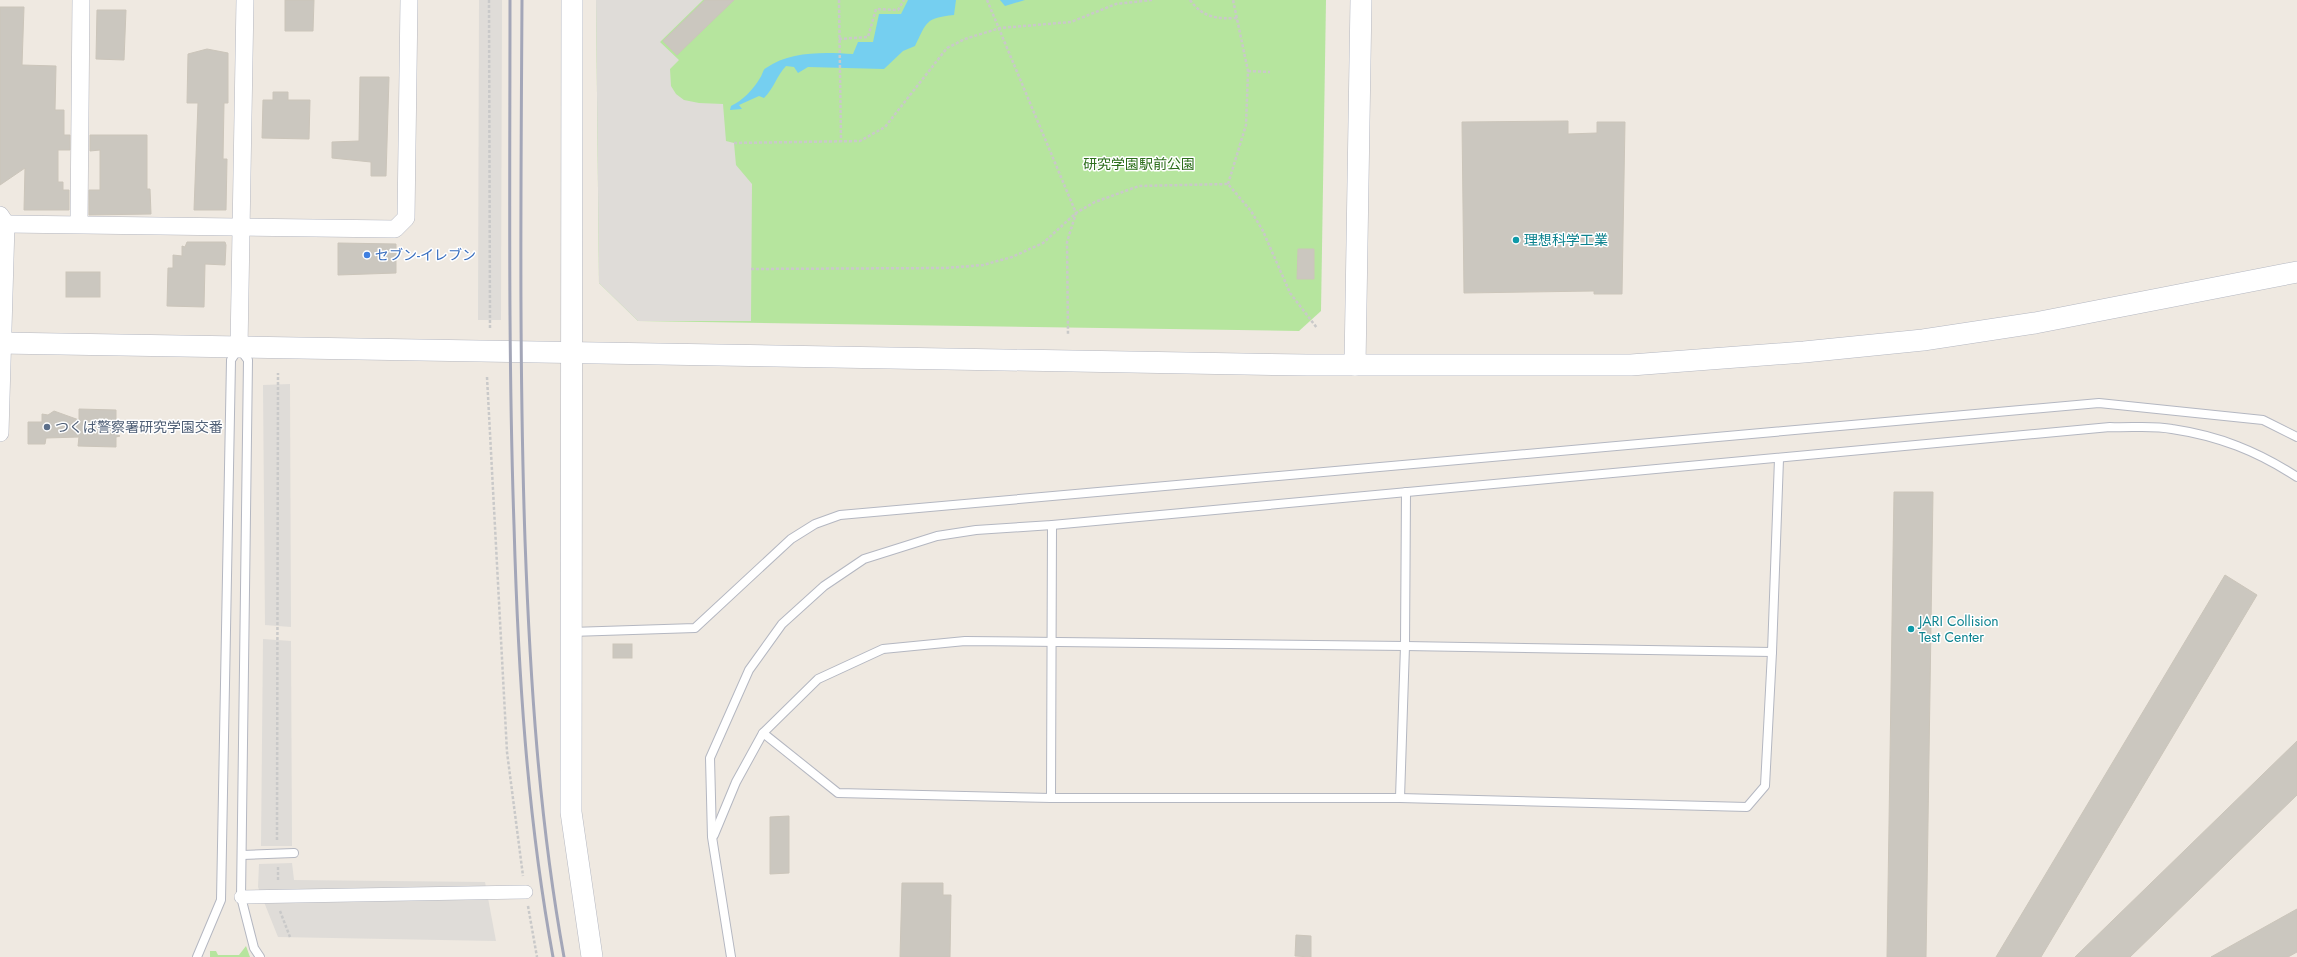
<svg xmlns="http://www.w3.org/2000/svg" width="2297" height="957" font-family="Jost,'Noto Sans JP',sans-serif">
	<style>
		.green { fill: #b6e59e }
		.plaza { fill: #dfdcd8 }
		.water { fill: #75cff0 }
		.building { fill: #cbc7bf; stroke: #cbc5ba }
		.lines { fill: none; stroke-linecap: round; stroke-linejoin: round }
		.service-casing { stroke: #b4b7c1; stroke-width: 10 }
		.pedestrian-casing { stroke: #b4b7c1; stroke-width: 14 }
		.minor-casing { stroke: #b4b7c1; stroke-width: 18 }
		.tertiary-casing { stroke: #b4b7c1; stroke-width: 22 }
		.path { stroke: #c9c9c9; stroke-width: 2.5; stroke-dasharray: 3 2; stroke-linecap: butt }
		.service { stroke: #fff; stroke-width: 8 }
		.pedestrian { stroke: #fff; stroke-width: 13 }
		.minor { stroke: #fff; stroke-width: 17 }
		.tertiary { stroke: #fff; stroke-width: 21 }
		.rail { stroke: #a3a6b8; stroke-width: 3 }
		.culture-dot { fill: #0f9aa8; stroke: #fff; stroke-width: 1.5 }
		.shop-dot { fill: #3f7fe0; stroke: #fff; stroke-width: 1.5 }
		.service-dot { fill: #5c6f8a; stroke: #fff; stroke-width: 1.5 }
		.labels { text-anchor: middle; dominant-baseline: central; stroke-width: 3; stroke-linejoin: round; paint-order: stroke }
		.park-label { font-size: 14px; fill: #2c6e1b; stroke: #fff }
		.culture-label { font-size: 14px; fill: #0d838f; stroke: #fff; text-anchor: start }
		.shop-label { font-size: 14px; fill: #366cbe; stroke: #fff; text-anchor: start }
		.service-label { font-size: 14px; fill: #4e5e75; stroke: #fff; text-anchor: start }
	</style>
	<rect width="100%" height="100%" fill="#efe9e1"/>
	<g class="green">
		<polygon points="596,0 1326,0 1321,311 1299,331 638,321 599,283"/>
		<polygon points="246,946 250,957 210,957 210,951 216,951 218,955 239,955"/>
	</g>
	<g class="plaza">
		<polygon points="479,0 502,0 501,320 478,320"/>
		<polygon points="596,0 703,0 660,42 679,60 670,69 671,86 676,94 684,100 699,103 723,104 726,141 734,143 736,165 752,184 751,321 638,321 599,283"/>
		<polygon points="290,384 291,627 265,625 263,385"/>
		<polygon points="263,639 291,641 292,846 261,846"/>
		<polygon points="292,863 294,880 485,882 496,941 278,937 258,887 259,864"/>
	</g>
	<g class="water">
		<path d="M908 0H956L954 15C925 18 927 22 915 46L903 51 884 69 808 67 798 73 794 67 786 66C776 77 774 88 764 98L759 96 739 105 742 109 730 110 731 106C742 101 753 90 760 78 762 76 763 69 766 68 790 51 824 52 853 54L858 42H873L879 14H901Z"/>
		<polygon points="1000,0 1025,0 1005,6"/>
	</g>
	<g class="building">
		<polygon points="285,0 314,0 313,31 285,31"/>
		<polygon points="705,0 734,0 677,55 663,41"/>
		<polygon points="0,7 24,7 22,65 56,66 55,110 64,110 64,135 70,135 70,150 58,150 58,182 63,182 63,190 69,190 69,210 24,210 25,168 0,185"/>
		<polygon points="97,10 126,10 124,60 96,59"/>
		<polygon points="207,49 228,53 228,103 224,103 223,159 227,159 226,210 194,210 198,103 187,103 188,54"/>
		<polygon points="360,77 389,77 386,176 371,176 371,162 332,158 332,142 359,141"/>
		<polygon points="273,92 288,92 288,100 310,100 309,139 262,138 263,100 273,100"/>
		<polygon points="1568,121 1568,134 1597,133 1597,122 1625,122 1622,294 1594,294 1594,291 1464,293 1462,122"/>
		<polygon points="90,135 147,135 147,189 150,189 151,214 89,215 89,190 100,190 100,150 90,151"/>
		<polygon points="187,242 225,242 226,245 225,265 205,264 204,307 167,306 168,268 173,268 173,255 182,256 182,246 185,247"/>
		<polygon points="338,243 396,244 396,273 338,275"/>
		<polygon points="1298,249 1314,249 1314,279 1297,279"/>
		<rect x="66" y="272" width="34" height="25"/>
		<polygon points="79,409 116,410 116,434 120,436 116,437 116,447 78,446 79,437 46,438 45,444 28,444 28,422 42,422 42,414 48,415 54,411 79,420"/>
		<polygon points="1894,492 1933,492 1926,957 1887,957"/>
		<polygon points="2225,575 2257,595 2041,957 1996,957"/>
		<rect x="613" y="644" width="19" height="14"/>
		<polygon points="2297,741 2297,795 2130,957 2075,957"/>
		<polygon points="789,816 789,873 770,874 770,817"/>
		<polygon points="902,883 943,883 943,895 951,895 950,957 900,957"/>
		<polygon points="2297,909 2297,952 2288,957 2211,957"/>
		<polygon points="1296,935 1311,936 1311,957 1295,956"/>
	</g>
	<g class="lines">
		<defs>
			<g id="service">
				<polyline points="1052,525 1051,798 1400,798 1747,807 1765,786 1772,652"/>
				<polyline points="571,632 695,628 791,539 815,524 840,515 2099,403 2263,420 2297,437"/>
				<polyline points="763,733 838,793 1051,798"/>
				<polyline points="1400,798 1405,646 1406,492"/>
				<polyline points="714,835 736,782 763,733 818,679 883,649 965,641 1405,646 1772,652 1779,459"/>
				<polyline points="242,855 294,853"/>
				<polyline points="197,957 221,900 231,360 239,348 248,360 241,897 254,948 260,957"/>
				<path d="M731 957 712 837 710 758 749 670 782 624 824 586 864 559 937 536 976 530 1052 525 2110 427C2130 428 2152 425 2172 429 2219 436 2257 451 2297 477"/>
			</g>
			<polyline id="pedestrian" points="241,897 526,892"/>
			<g id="minor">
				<polyline points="6,224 395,229 406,218 409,0"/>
				<polyline points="79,224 81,0"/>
				<polyline points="239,348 245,0"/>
				<polyline points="0,433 6,224 0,215"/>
			</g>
			<g id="tertiary">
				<polyline points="572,0 571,812 592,957"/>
				<polyline points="0,343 1307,365 1631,365 1804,352 1923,340 2035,323 2297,272"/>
				<polyline points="1355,365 1361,0"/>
			</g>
		</defs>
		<use href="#service" class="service-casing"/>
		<use href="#pedestrian" class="pedestrian-casing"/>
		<use href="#minor" class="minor-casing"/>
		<use href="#tertiary" class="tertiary-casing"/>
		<g class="path">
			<polyline points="489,0 490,328"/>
			<polyline points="839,0 841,142"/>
			<polyline points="987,0 1076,213 1095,202 1139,186 1228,184 1251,211 1263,231 1290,293 1317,328"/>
			<path d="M1190 0C1203 18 1217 19 1238 18"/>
			<polyline points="839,39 868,37 876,9 898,10 904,0"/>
			<polyline points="1248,71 1270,72"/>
			<polyline points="734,143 860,141 885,127 947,48 965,39 1000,28 1071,22 1116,4 1152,0"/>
			<polyline points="1228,184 1246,125 1248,71 1233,0"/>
			<polyline points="751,269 946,268 983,265 1012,257 1043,243 1076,213 1067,242 1068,335"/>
			<polyline points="487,377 507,752 523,876"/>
			<polyline points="277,840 278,373"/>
			<polyline points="278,867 278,880"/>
			<polyline points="528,906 537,957"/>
			<polyline points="280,911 290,937"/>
		</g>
		<use href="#service" class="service"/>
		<use href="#pedestrian" class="pedestrian"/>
		<use href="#minor" class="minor"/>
		<use href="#tertiary" class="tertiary"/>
		<g class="rail">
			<path d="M510 0C510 175 508 350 514 525 518 670 527 815 553 957"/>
			<path d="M522 0C521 180 519 360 525 540 530 679 539 819 564 957"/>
		</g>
	</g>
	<g class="culture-dot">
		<circle cx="1516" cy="240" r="4"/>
		<circle cx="1911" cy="629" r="4"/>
	</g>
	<circle class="shop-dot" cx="367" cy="255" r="4"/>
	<circle class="service-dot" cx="47" cy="427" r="4"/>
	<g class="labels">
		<g class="park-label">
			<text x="1139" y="164">研究学園駅前公園</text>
		</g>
		<g class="culture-label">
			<text x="1524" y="240">理想科学工業</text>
			<text x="1919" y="621">JARI Collision<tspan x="1919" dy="16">Test Center</tspan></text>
		</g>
		<g class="shop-label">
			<text x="375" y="255">セブン-イレブン</text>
		</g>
		<g class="service-label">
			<text x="55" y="427">つくば警察署研究学園交番</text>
		</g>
	</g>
</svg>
